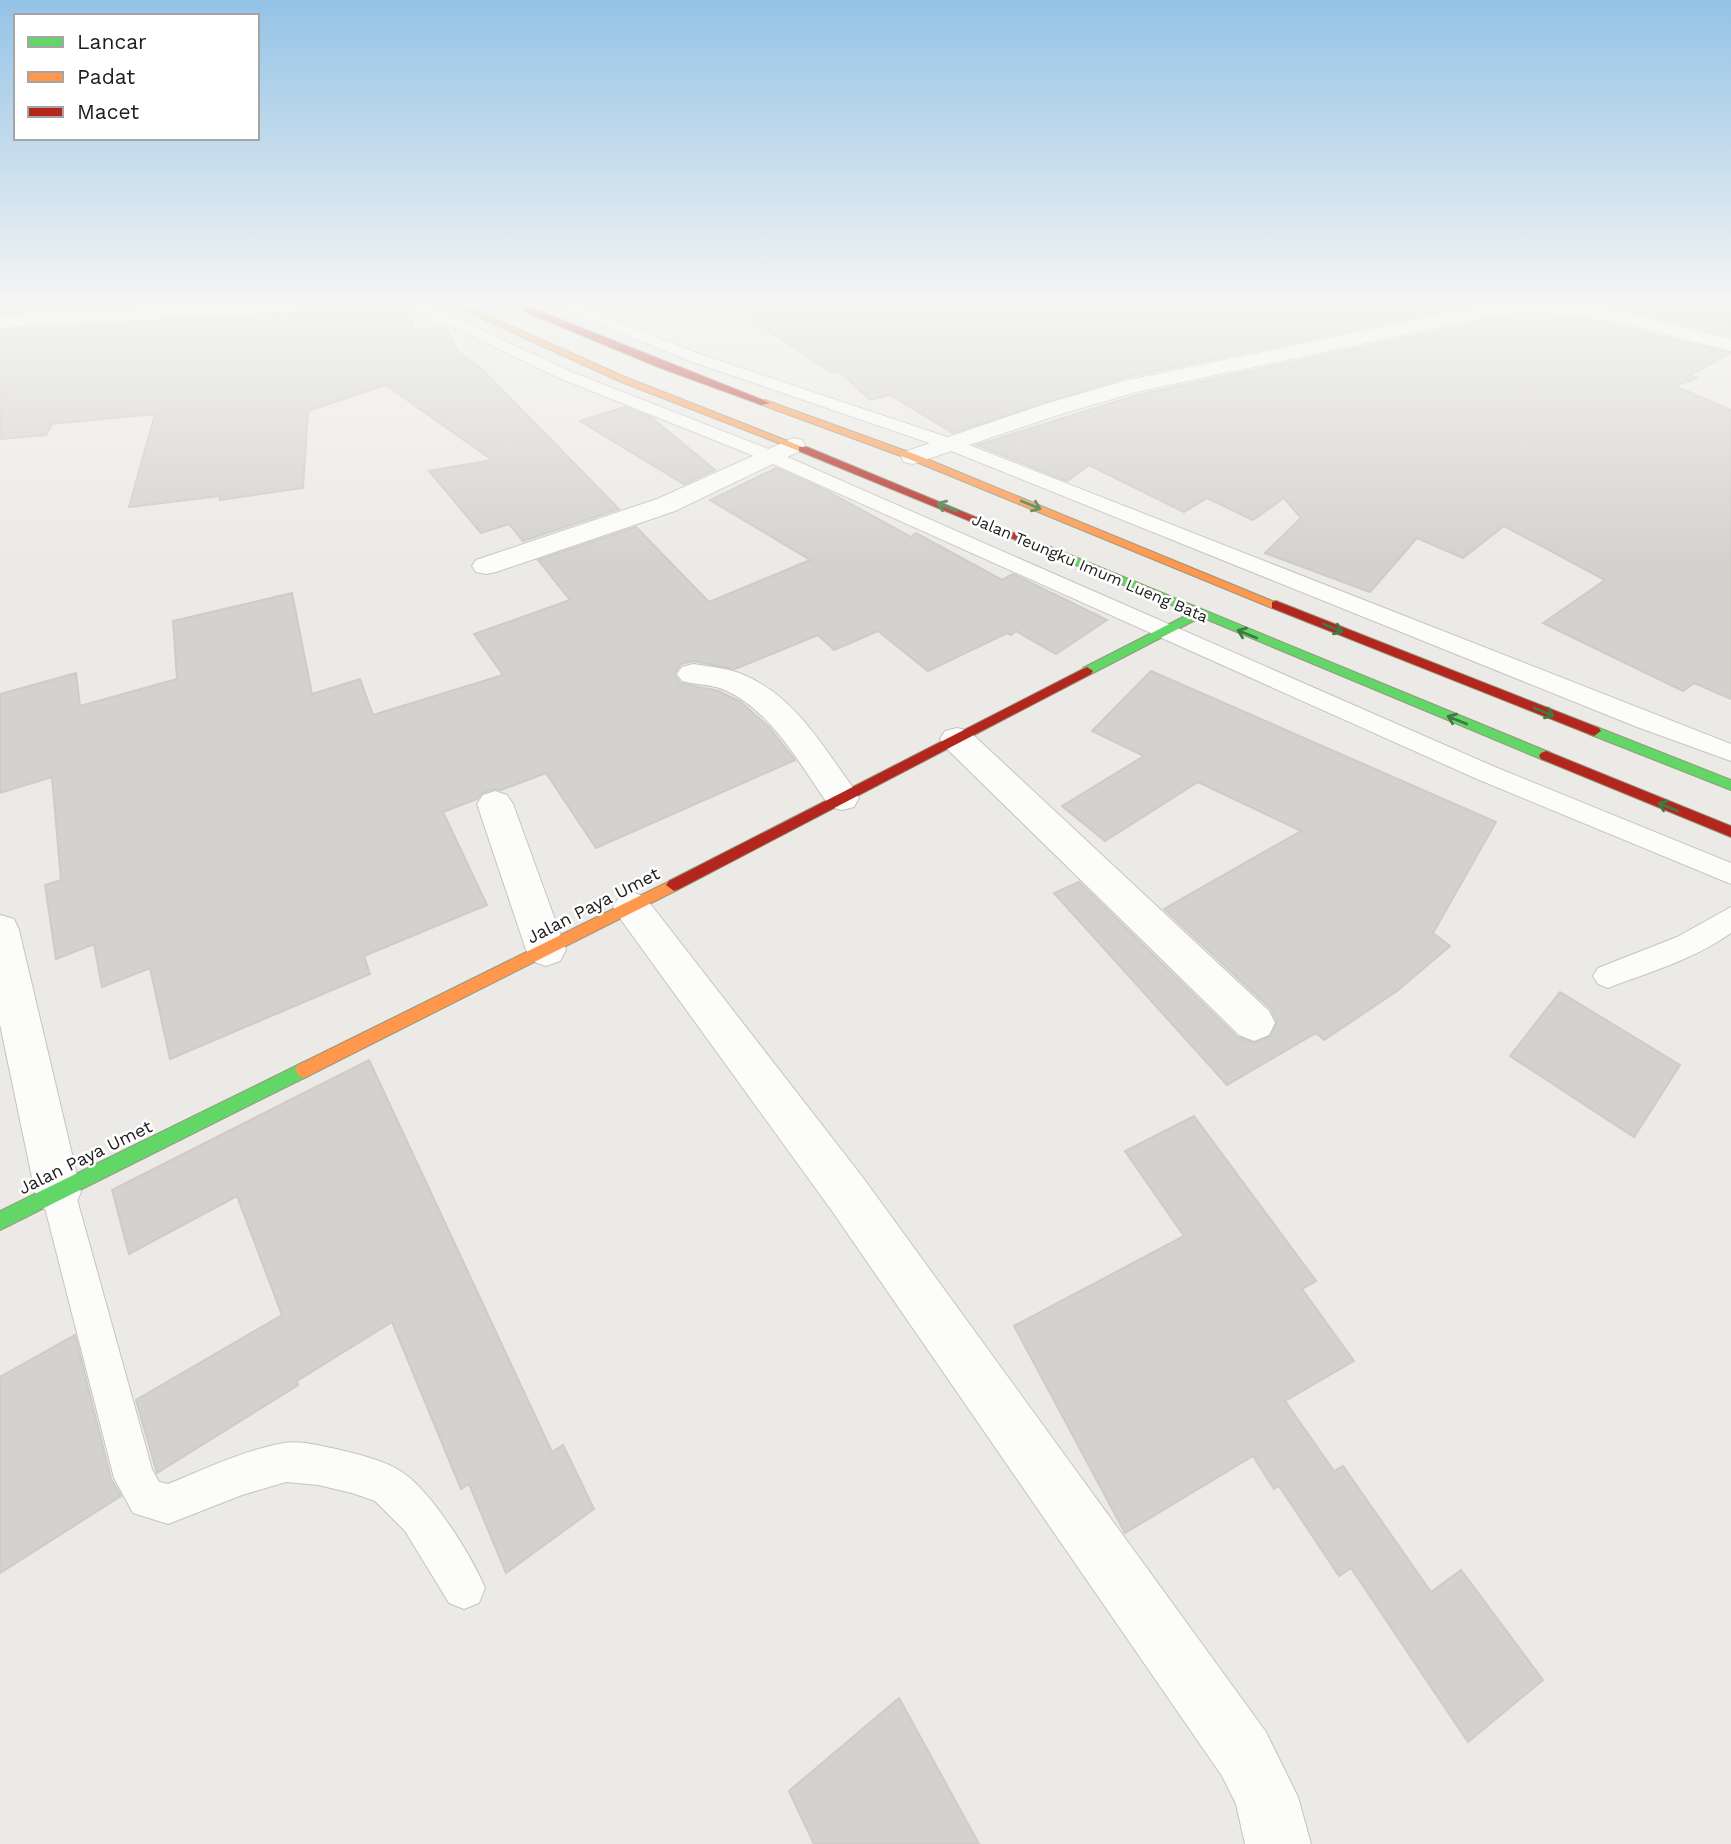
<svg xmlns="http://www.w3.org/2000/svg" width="1731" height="1844" font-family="'Work Sans',sans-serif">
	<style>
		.building { fill: #d4d2ce; stroke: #cfcbc7; stroke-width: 2 }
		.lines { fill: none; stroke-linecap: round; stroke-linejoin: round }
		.lane-casing { stroke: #c4c4c2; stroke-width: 2 }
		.street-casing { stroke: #c4c4c2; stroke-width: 2 }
		.fast-casing { stroke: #95967d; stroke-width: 2 }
		.slow-casing { stroke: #95967d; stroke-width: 2 }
		.jam-casing { stroke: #95967d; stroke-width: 2 }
		.lane { fill: #fcfcfb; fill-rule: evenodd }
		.street { fill: #fcfcfb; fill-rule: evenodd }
		.fast { fill: #63d668; fill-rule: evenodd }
		.slow { fill: #ff974d; fill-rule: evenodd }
		.jam { fill: #b3261e; fill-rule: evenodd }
		.oneway { stroke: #407a42 }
		.labels { text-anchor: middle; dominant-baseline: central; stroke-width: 5; stroke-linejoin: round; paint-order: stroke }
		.far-street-label { font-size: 16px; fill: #1d1d1d; stroke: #fff }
		.street-label { font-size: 18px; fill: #1d1d1d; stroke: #fff }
	</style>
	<rect width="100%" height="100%" fill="#eceae6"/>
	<g class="building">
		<polygon points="0,302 179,302 0,313"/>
		<polygon points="353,302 398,302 412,310 413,331 445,326 458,352 480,367 619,509 523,541 509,524 481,533 429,471 492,460 386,385 308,411 303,488 220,500 220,496 129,507 155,414 52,424 46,435 0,439 0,331 340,311"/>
		<polygon points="725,302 1485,302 1123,378 953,433 890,395 870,400 839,371 833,373"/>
		<polygon points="1594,302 1731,302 1731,336 1599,303"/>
		<polygon points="1517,314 1598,322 1731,353 1690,375 1697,378 1675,386 1731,410 1731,699 1694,683 1683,691 1543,623 1605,580 1504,526 1463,558 1417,538 1370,592 1265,553 1301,518 1284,498 1253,520 1207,498 1184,512 1089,465 1067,481 977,445 1137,395"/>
		<polygon points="625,407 651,417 715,470 684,484 580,421"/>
		<polygon points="776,468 829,492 911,537 916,533 1002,580 1013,574 1107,620 1056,654 1016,631 1011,635 1007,633 928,671 878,631 834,650 818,635 735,669 693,661 681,664 674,674 680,683 719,691 741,702 769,727 795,760 596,848 546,773 501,790 494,789 482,793 477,799 443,812 487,905 364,956 370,974 170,1059 150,968 102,987 94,944 56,959 45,885 61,880 52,777 0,793 0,694 76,673 80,706 177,679 173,621 292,593 312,694 360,679 373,715 503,675 474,634 570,600 538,560 636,527 709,602 810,560 710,500"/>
		<polygon points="1151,671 1496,822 1433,933 1450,946 1397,991 1324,1040 1316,1033 1227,1085 1054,893 1079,882 1237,1037 1255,1043 1271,1036 1277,1022 1271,1009 1164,909 1301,831 1198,782 1105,841 1062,806 1144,756 1092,731"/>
		<polygon points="1560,992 1680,1065 1634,1137 1510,1056"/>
		<polygon points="369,1060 552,1452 563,1445 594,1509 506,1573 469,1484 461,1489 392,1322 297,1381 298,1385 157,1473 136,1400 282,1315 237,1196 129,1254 112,1190"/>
		<polygon points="1194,1116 1316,1281 1302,1289 1354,1361 1285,1401 1334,1471 1343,1466 1431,1592 1461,1570 1543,1680 1468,1742 1351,1568 1339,1576 1279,1486 1274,1489 1253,1456 1125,1533 1014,1326 1184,1236 1125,1151"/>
		<polygon points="75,1335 111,1479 121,1496 0,1573 0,1377"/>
		<polygon points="899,1698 979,1844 814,1844 789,1791"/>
	</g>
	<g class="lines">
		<defs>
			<g id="lane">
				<polygon points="401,302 421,302 569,371 776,452 1495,767 1731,863 1731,884 1477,779 764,460 557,377"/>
				<polygon points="547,302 568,302 702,355 956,440 1731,744 1731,761 1637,727 944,448 690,361"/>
				<path d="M1731 907V933C1697 957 1657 970 1618 984L1608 988 1598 984 1593 976 1598 968 1677 937Z"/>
				<path d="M58 1176 70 1181 75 1192 152 1469 159 1482 168 1484C205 1469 244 1450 284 1443 300 1440 321 1446 336 1449 357 1454 384 1460 402 1472 431 1491 472 1556 485 1588L479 1603 464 1609 449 1603 405 1531 375 1501 352 1493 318 1485 286 1482 242 1495 168 1524 133 1513 114 1478 41 1192 46 1181Z"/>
			</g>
			<g id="street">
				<polygon points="229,302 350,302 340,308 0,328 0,316"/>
				<path d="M1500 302H1579L1598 306 1731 339V351C1660 334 1591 311 1517 311L1136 392 1061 414 913 464 904 462 901 457 904 452 1045 404 1124 381Z"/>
				<polygon points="793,438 802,440 805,445 802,450 675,511 496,572 486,574 476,572 472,566 476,560 657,499"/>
				<path d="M693 664C711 667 730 668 746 676 795 697 824 748 854 789L859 798 854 807 842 810 830 807C800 765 773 712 725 690 712 684 696 685 682 681L677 674 682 667Z"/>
				<polygon points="957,728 969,731 1269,1011 1275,1023 1269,1035 1254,1041 1239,1035 945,747 940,739 945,731"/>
				<polygon points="495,791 507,795 513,804 566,950 560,961 546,966 532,961 526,950 477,804 483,795"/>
				<polygon points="632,892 645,897 864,1179 1266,1732 1298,1797 1311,1844 1245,1844 1236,1804 1222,1776 832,1211 619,917 613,907 619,897"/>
				<polygon points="0,915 14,919 19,930 81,1192 74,1208 58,1214 42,1208 35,1192 0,1024"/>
			</g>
			<g id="fast">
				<polygon points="1033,543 1041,543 1551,753 1553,756 1546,761 1541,759 1201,617 1091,674 1083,674 1083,668 1191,613 1033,547"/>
				<polygon points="1594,726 1731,780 1731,790 1589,734 1587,731"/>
				<polygon points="304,1062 310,1065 313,1070 310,1075 0,1230 0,1211"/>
			</g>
			<g id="slow">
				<polygon points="445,302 457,302 625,377 808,449 799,451 619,381"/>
				<polygon points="765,400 917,455 1282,605 1280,608 1272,608 909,459 762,405 760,403"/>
				<polygon points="674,879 682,885 679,889 310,1075 304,1078 298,1075 295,1070 298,1065"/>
			</g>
			<g id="jam">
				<polygon points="523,307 529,307 770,403 762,405 658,367 523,311"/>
				<polygon points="799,447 807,447 1043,545 1033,547 799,451"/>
				<polygon points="1276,601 1599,728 1601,731 1594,736 1589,734 1272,608 1272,602"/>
				<polygon points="1087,667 1093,671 1091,674 679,889 674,891 666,885 669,881"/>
				<polygon points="1546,751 1731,826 1731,837 1541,759 1539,756 1541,753"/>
			</g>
		</defs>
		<use href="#lane" class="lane-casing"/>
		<use href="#street" class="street-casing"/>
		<use href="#fast" class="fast-casing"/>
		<use href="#slow" class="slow-casing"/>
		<use href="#jam" class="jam-casing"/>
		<use href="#lane" class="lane"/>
		<use href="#street" class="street"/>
		<use href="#fast" class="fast"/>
		<use href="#slow" class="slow"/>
		<use href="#jam" class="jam"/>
	</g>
	<defs><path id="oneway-shaft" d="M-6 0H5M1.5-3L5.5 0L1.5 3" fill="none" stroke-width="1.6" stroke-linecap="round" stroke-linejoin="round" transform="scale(1.75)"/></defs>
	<g class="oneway">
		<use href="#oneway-shaft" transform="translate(1031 505) rotate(22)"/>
		<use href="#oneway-shaft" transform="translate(947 507) rotate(-157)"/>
		<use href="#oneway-shaft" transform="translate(1333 628) rotate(22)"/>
		<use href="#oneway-shaft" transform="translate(1247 634) rotate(-158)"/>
		<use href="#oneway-shaft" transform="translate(1544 712) rotate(22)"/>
		<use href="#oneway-shaft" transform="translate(1457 720) rotate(-158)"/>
		<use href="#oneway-shaft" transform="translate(1668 807) rotate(-158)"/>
	</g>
	<linearGradient id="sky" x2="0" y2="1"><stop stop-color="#94c3e6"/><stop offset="0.54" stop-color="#f6f6f4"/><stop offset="1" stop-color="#f6f6f4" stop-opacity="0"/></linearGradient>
	<rect width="1731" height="561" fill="url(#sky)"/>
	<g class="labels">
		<g class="far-street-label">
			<text transform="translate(1090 568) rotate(23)">Jalan Teungku Imum Lueng Bata</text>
		</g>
		<g class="street-label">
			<text transform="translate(593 905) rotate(-27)">Jalan Paya Umet</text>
			<text transform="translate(85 1157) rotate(-26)">Jalan Paya Umet</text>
		</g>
	</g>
	<rect x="14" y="14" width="245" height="126" fill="#ffffff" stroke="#a5a5a5" stroke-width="2"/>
	<rect x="28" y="37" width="35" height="10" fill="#63d668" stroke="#a5a5a5" stroke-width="2"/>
	<text x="77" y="49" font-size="21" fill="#1d1d1d">Lancar</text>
	<rect x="28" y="72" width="35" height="10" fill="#ff974d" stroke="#a5a5a5" stroke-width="2"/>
	<text x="77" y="84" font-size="21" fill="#1d1d1d">Padat</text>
	<rect x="28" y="107" width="35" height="10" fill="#b3261e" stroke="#a5a5a5" stroke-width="2"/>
	<text x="77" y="119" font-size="21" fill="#1d1d1d">Macet</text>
</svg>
